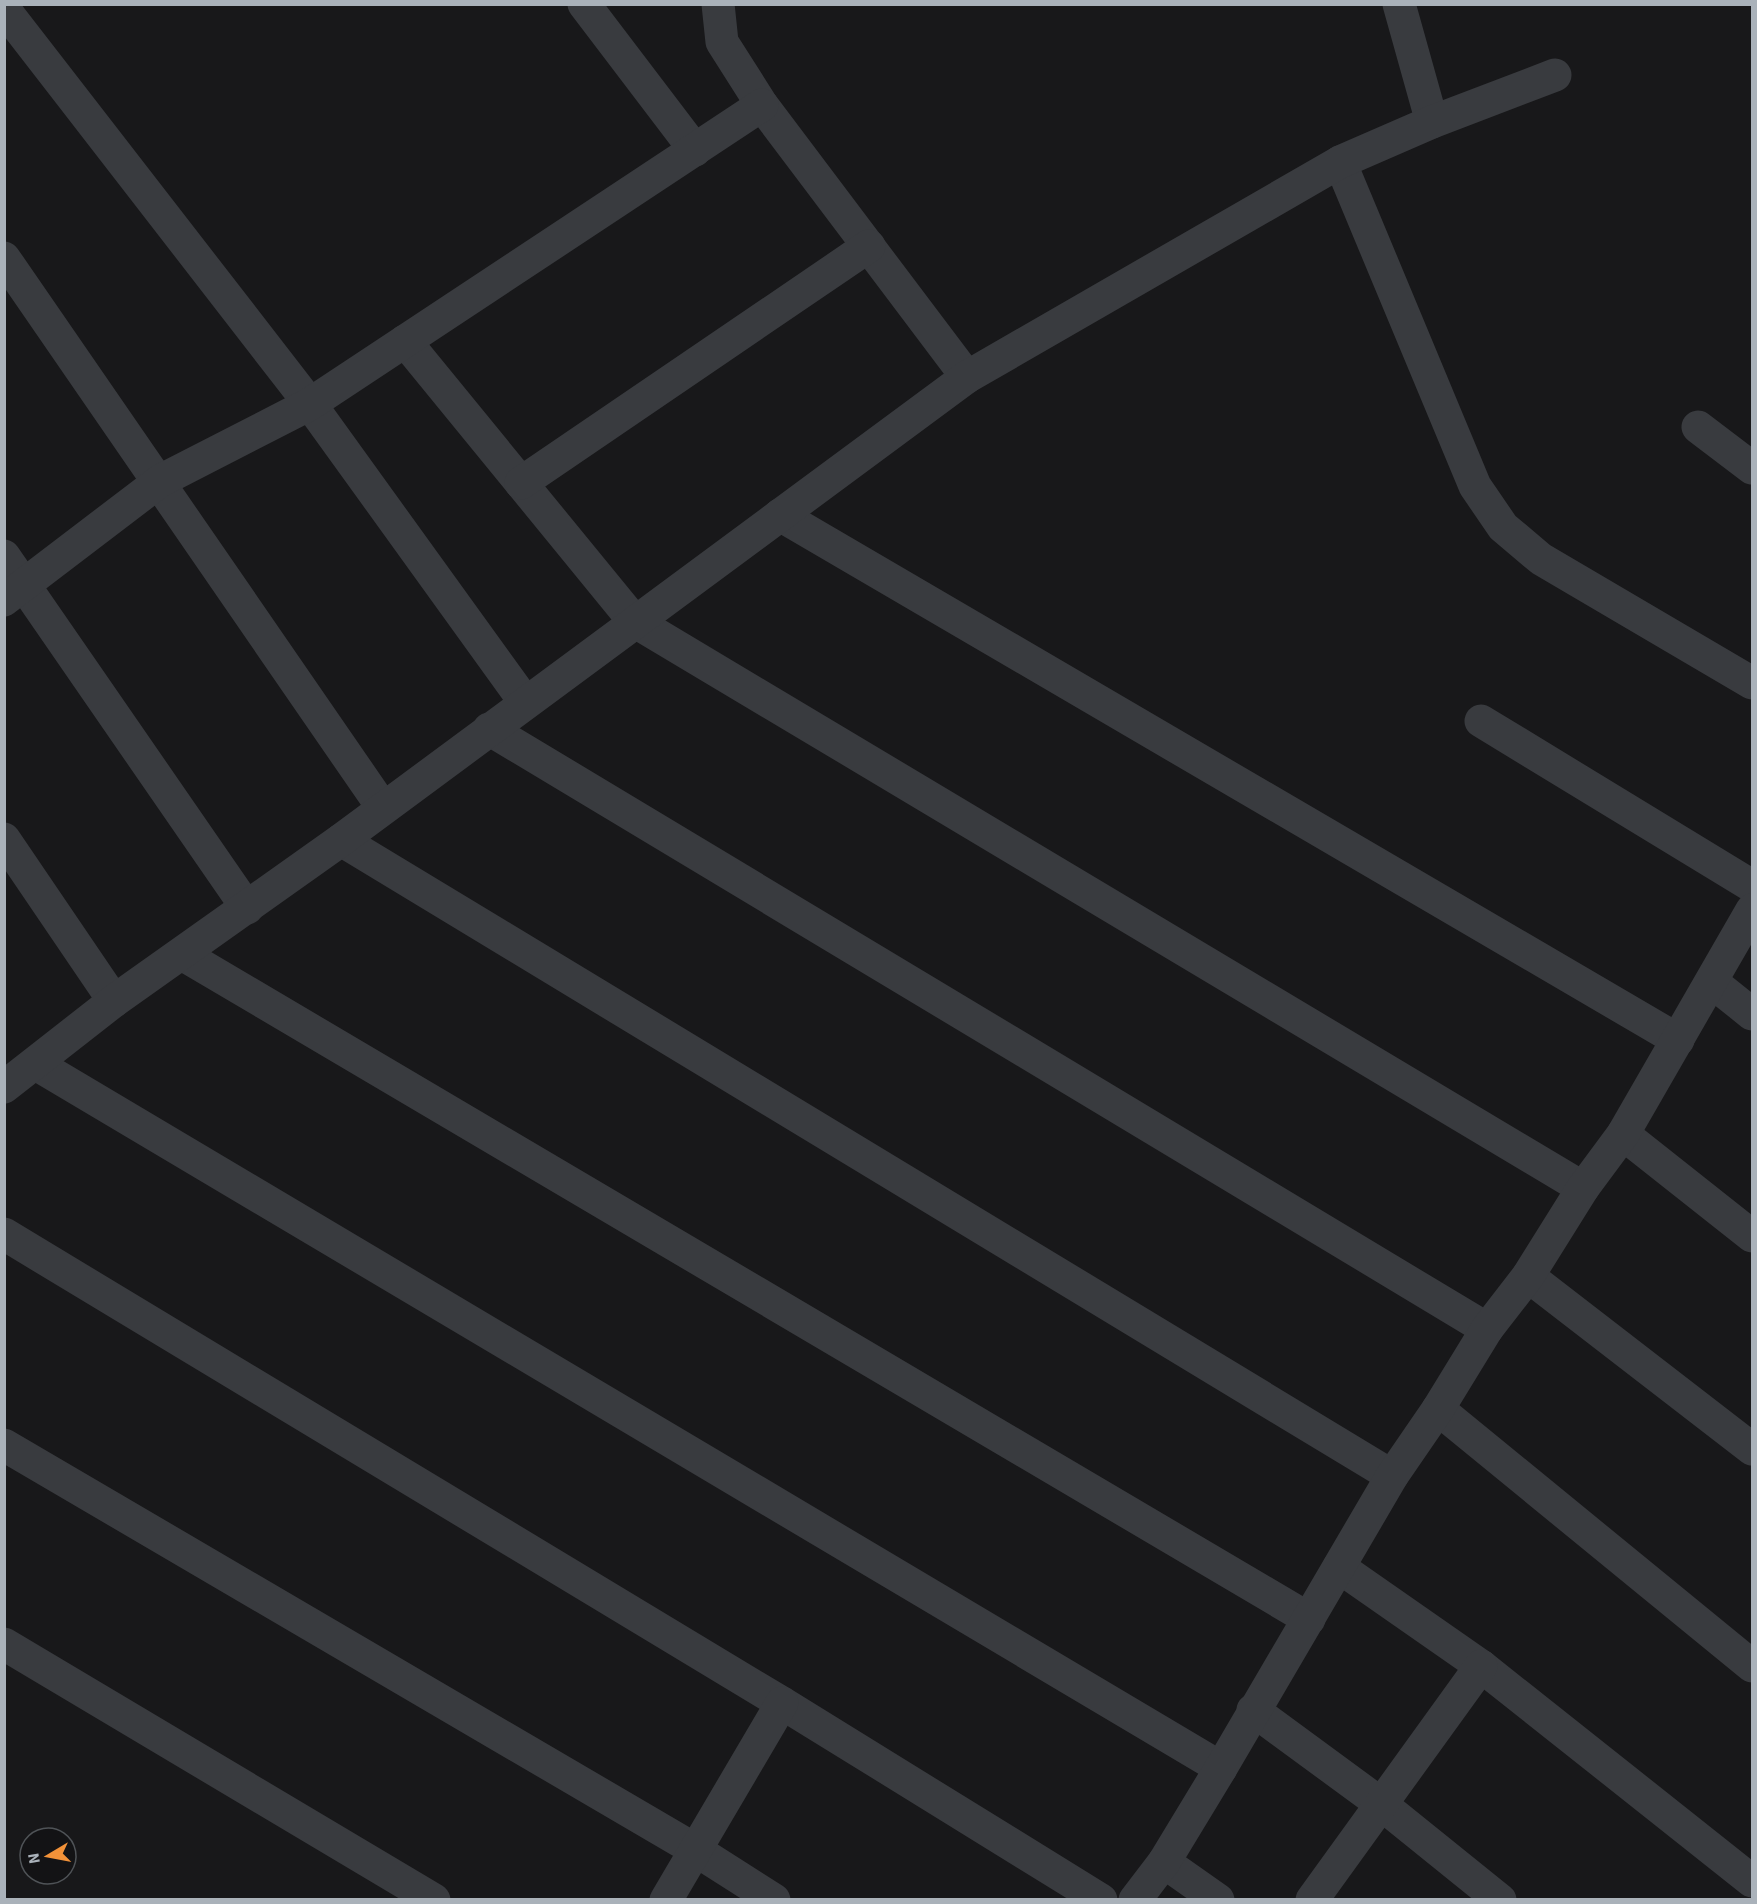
<svg xmlns="http://www.w3.org/2000/svg" width="1757" height="1904" font-family="'Source Sans 3',sans-serif">
	<style>
		.lines { fill: none; stroke-linecap: round; stroke-linejoin: round }
		.street { stroke: #393b3f; stroke-width: 33 }
	</style>
	<rect width="100%" height="100%" fill="#18181a"/>
	<g class="lines">
		<g class="street">
			<polyline points="584,4 695,150"/>
			<polyline points="718,4 722,42 762,105 967,377"/>
			<polyline points="1399,4 1432,122"/>
			<polyline points="4,9 310,404 525,702"/>
			<polyline points="1340,162 1475,486 1503,527 1541,559 1752,683"/>
			<polyline points="4,258 383,808"/>
			<polyline points="405,341 634,621 1583,1188"/>
			<polyline points="1698,427 1752,468"/>
			<polyline points="521,483 869,246"/>
			<polyline points="780,515 1678,1040"/>
			<polyline points="4,556 247,908"/>
			<polyline points="4,600 160,481 310,404 762,105"/>
			<polyline points="1481,721 1752,886"/>
			<polyline points="489,729 1487,1329"/>
			<polyline points="4,839 114,1001"/>
			<polyline points="341,840 1392,1476"/>
			<polyline points="182,954 1309,1619"/>
			<polyline points="1712,982 1752,1014"/>
			<polyline points="36,1064 1221,1768"/>
			<polyline points="4,1087 114,1001 341,840 967,377 1340,162 1432,122 1555,75"/>
			<polyline points="1623,1134 1752,1236"/>
			<polyline points="4,1234 782,1703 1101,1900"/>
			<polyline points="1528,1276 1752,1449"/>
			<polyline points="1438,1409 1752,1666"/>
			<polyline points="4,1445 694,1849 774,1900"/>
			<polyline points="1339,1567 1481,1666 1752,1881"/>
			<polyline points="4,1644 434,1900"/>
			<polyline points="1253,1710 1381,1804 1500,1900"/>
			<polyline points="1164,1862 1218,1900"/>
			<polyline points="666,1900 782,1703"/>
			<polyline points="1135,1900 1164,1862 1221,1768 1392,1476 1438,1409 1487,1329 1528,1276 1583,1188 1623,1134 1752,910"/>
			<polyline points="1312,1900 1481,1666"/>
		</g>
	</g>
	<rect width="1757" height="1904" fill="none" stroke="#aab2ba" stroke-width="12"/>
	<g transform="translate(48 1856) rotate(260)"><circle r="28" fill="#131315" stroke="#4f5357" stroke-width="1.5"/>
	<path d="M0-4.5L10 22L0 15L-10 22Z" fill="#f29239"/>
	<text y="-9" font-size="16" font-weight="bold" text-anchor="middle" fill="#aab2ba">N</text>
	</g>
</svg>
